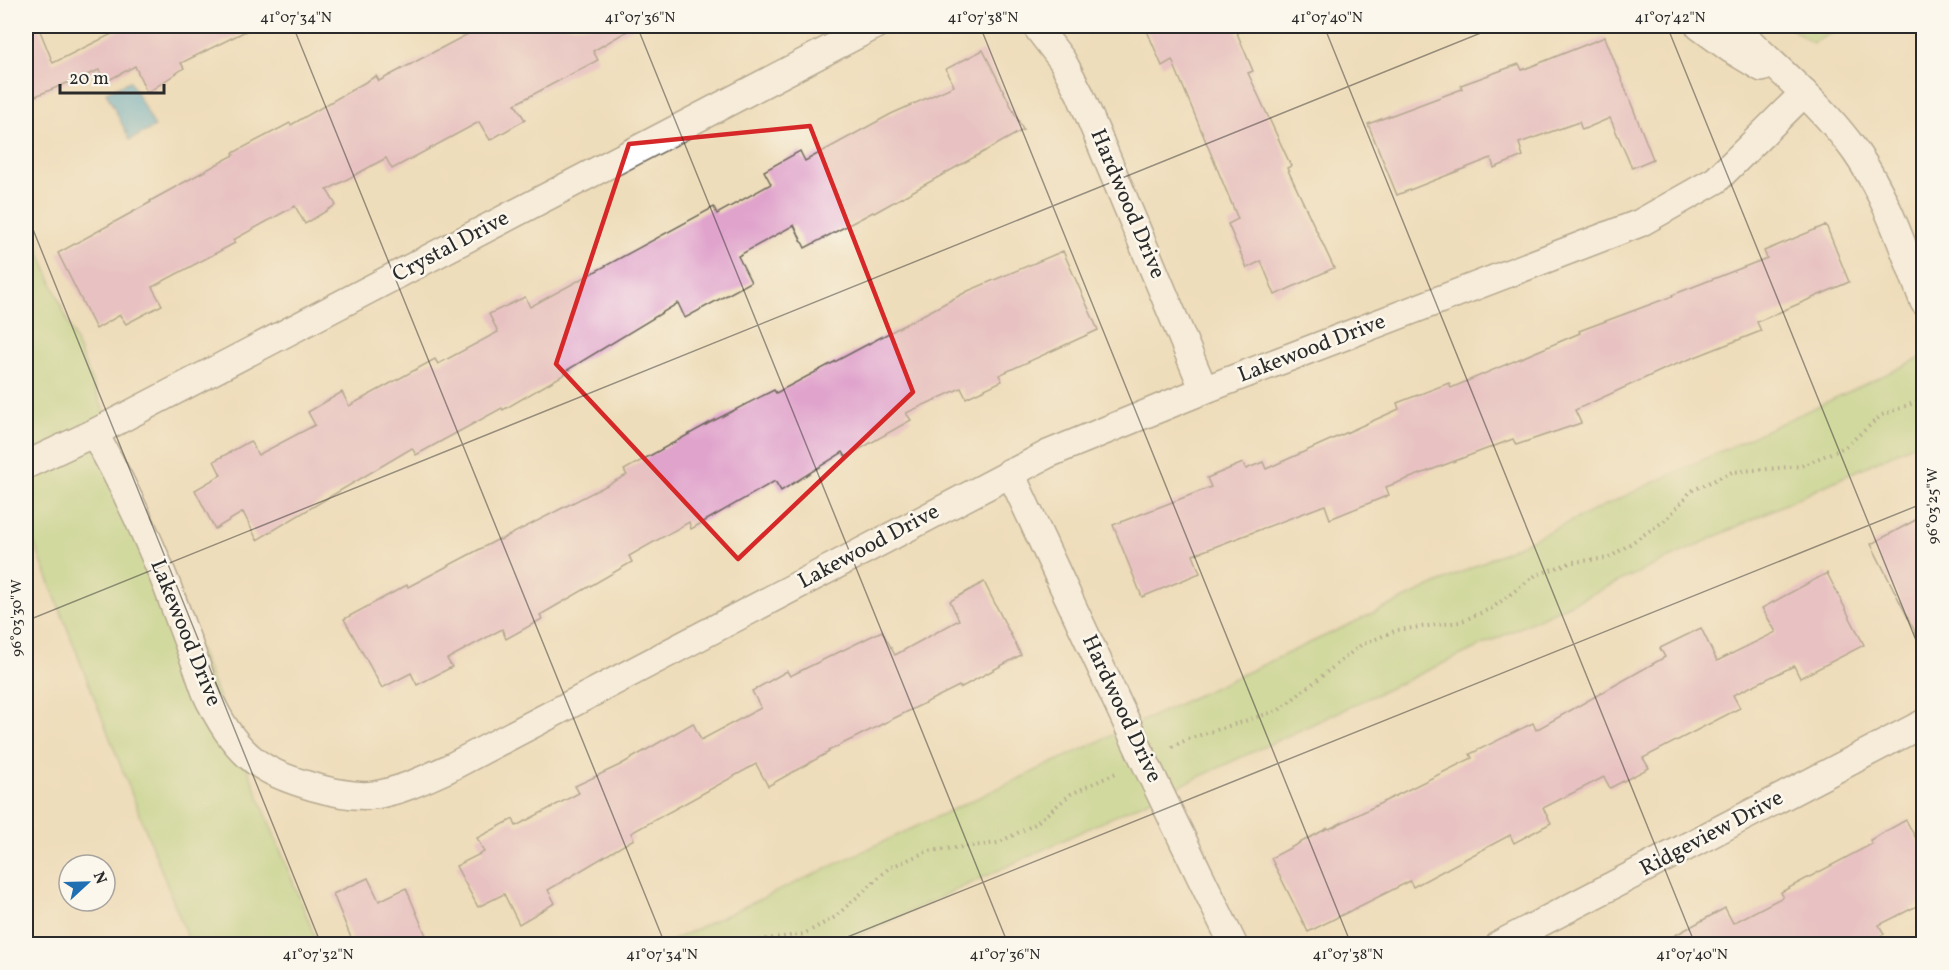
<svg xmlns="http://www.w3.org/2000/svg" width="1949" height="970" font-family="Vollkorn,serif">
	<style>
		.green { fill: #aed47e; stroke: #6c8054; stroke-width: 1.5 }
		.water { fill: #57afd4; stroke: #416d80; stroke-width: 1.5 }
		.building { fill: #e0a3cc }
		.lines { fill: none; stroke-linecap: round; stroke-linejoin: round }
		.street-casing { stroke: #6f695d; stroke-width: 30 }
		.path { stroke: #6f695d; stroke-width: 4; stroke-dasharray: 1.5 4.5; stroke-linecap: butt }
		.street { stroke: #fff; stroke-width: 27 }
		.marked { fill: none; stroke: #d62828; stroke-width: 4.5; stroke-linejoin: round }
		.ticks { fill: none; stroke: #2b2b2b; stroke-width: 1.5; stroke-opacity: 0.45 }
		.labels { text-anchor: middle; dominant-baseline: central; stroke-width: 5; stroke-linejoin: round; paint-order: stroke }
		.street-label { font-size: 22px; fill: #2b2b2b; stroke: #fbf7ec }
		.neatline { fill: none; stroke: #2b2b2b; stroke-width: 2 }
		.ticks-label { font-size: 15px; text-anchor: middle; fill: #2b2b2b }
	</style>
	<rect width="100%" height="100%" fill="#fbf7ec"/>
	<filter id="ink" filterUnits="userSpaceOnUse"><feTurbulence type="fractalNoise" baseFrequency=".0167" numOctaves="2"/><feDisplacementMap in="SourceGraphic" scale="12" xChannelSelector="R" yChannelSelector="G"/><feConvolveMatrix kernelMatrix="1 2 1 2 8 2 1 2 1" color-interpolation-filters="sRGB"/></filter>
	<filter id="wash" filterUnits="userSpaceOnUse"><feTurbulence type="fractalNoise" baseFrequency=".008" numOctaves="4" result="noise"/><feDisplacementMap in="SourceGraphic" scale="24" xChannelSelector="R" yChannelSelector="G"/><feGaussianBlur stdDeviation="1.35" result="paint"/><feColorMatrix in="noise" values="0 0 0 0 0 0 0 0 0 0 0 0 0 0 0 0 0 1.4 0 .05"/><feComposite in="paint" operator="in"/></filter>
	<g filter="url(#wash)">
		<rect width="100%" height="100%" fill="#eeddba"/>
		<g class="green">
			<polygon points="1788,26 1847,26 1812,43"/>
			<polygon points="26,218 318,944 190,944 26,522"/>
			<polygon points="1923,357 1923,440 840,944 664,944"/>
		</g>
		<polygon class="water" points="130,81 155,127 130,140 106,92"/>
		<g id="blocks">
			<g class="building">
				<polygon points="26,26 38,26 53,63 128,26 256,26 181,63 184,68 147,93 135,66 105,82 99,70 26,100"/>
				<polygon points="483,26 636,26 593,51 598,60 515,104 525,120 490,140 479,122 392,169 386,158 327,190 336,205 305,224 295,206 233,240 235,243 152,287 162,305 126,324 120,315 96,329 58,253 151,202 150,201 234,155 233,153 290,123 291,125 376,76 379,81"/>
				<polygon points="1145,26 1234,26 1253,71 1248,73 1291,166 1287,168 1334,268 1275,295 1261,261 1247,268 1228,224 1238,219 1172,60 1162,66"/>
				<polygon points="1605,37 1653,159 1632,168 1610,118 1582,130 1579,122 1519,143 1523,156 1494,168 1491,158 1397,195 1368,124 1462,89 1461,85 1519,64 1522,70"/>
				<polygon points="983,50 1023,130 874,213 873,212 805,248 794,225 738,256 751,282 685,318 678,303 564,372 565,374 503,410 502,408 416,455 412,448 257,540 243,512 215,529 195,490 221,475 214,461 250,441 258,455 315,425 308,412 342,392 349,406 435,359 438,364 498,332 489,314 525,297 530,307 714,207 717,214 771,184 764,171 800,151 805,161 891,114 954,86 946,69"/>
				<polygon points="1826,225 1849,282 1757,322 1761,331 1667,368 1575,410 1581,423 1516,445 1513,439 1386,487 1389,495 1330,519 1325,505 1193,555 1200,573 1142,597 1113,525 1211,487 1207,478 1243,463 1246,469 1263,462 1266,469 1399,409 1397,403 1449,383 1451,388 1580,333 1579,331 1673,296 1672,295 1767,258 1764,251"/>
				<polygon points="1063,251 1098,330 999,375 1002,381 966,398 961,388 906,413 911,420 846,457 843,452 781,491 775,481 691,529 689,522 629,556 632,562 540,615 542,619 506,639 502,629 447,659 452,667 417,685 411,673 382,688 344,619 407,585 408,587 499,539 500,540 627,475 624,470 711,422 774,390 776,393 968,291"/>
				<polygon points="1923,516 1923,648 1871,544"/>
				<polygon points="1827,573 1864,645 1800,678 1794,666 1733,695 1740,708 1643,758 1649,768 1610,788 1604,777 1543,808 1551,823 1514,843 1510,835 1413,887 1410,881 1308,932 1271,858 1328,828 1329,829 1472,758 1470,754 1533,723 1536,730 1665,657 1660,648 1701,628 1717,661 1776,632 1762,608"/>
				<polygon points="984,582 1021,655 960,688 959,686 828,751 829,752 768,786 756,764 631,833 634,839 548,890 555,903 519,924 504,894 478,907 456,866 484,852 477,838 513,819 516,826 579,793 575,786 620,765 693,723 701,740 761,708 752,691 787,671 790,676 882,631 895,655 959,620 950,601"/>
				<polygon points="1906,820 1923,852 1923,903 1879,925 1884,934 1865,945 1657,945 1725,908 1733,923 1783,897 1781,892 1872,844 1870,840"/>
				<polygon points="368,878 379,901 406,888 430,945 354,945 333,894"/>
			</g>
		</g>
	</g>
	<g filter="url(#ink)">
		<use href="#blocks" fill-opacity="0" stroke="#6f695d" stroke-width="1.5"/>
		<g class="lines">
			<defs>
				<g id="street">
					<polyline points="1036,26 1062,60 1080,94 1204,390"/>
					<polyline points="1699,26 1732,50 1762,68"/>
					<path d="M1734 26C1774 67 1821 103 1855 151 1887 196 1904 251 1924 302"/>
					<path d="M94 433C122 482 146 533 167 586 177 613 187 640 197 667 202 680 205 694 212 705 223 727 237 748 256 762 280 780 344 799 374 795 400 791 423 780 447 769L1048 454 1204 390 1640 223 1716 180 1804 93"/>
					<polyline points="26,465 94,433 874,26"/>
					<polyline points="1010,472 1144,760 1233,944"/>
					<polyline points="1500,944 1924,723"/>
				</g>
			</defs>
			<use href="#street" class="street-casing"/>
			<g class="path">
				<polyline points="1172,747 1188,739 1279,710 1361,645 1397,630 1460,622 1492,608 1536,575 1573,562 1609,558 1667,519 1691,491 1732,472 1801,466 1845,447 1882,415 1924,399"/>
				<polyline points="748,944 761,940 804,934 835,917 889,868 928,851 998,843 1035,824 1071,794 1116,773"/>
			</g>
			<use href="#street" class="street"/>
		</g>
	</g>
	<path d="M0 0H1949V970H0ZM810 126 913 392 738 559 556 364 629 144Z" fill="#eeddba" fill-opacity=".55" fill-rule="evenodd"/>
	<path class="marked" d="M810 126 913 392 738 559 556 364 629 144Z"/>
	<path class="ticks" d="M293 26 665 944M637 26 1008 944M980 26 1351 944M1324 26 1695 944M1667 26 1924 660M26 212 321 944M26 621 1498 26M830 944 1924 503"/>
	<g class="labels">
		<g class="street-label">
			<text transform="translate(1127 204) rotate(67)">Hardwood Drive</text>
			<text transform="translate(451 247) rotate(-28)">Crystal Drive</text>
			<text transform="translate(1312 349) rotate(-21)">Lakewood Drive</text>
			<text transform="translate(869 547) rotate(-28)">Lakewood Drive</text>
			<text transform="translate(185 633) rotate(68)">Lakewood Drive</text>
			<text transform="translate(1121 709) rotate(65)">Hardwood Drive</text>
			<text transform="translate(1712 834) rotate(-28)">Ridgeview Drive</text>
		</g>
	</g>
	<rect width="1949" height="970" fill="none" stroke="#fbf7ec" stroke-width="66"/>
	<g transform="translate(87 883) rotate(68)"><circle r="28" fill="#fbf7ec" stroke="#a8a59f" stroke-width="1.5"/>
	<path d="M0-4.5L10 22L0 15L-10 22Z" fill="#1f6fb2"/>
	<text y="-9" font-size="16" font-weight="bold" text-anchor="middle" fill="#2b2b2b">N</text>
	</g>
	<path d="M60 84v9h104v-9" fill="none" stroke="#2b2b2b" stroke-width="3"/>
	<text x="69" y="84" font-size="18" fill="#2b2b2b" stroke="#fbf7ec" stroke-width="4.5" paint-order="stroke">20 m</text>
	<rect x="33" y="33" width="1883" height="904" class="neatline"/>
	<g class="ticks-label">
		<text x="296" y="22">41°07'34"N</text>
		<text x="640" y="22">41°07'36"N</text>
		<text x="983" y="22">41°07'38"N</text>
		<text x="1327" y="22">41°07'40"N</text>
		<text x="1670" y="22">41°07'42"N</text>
		<text transform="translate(1932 506) rotate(-90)" y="5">96°03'25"W</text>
		<text transform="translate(16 618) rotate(-90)" y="5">96°03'30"W</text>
		<text x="318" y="959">41°07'32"N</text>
		<text x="662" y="959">41°07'34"N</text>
		<text x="1005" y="959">41°07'36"N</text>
		<text x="1348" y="959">41°07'38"N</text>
		<text x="1692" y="959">41°07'40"N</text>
	</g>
</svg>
